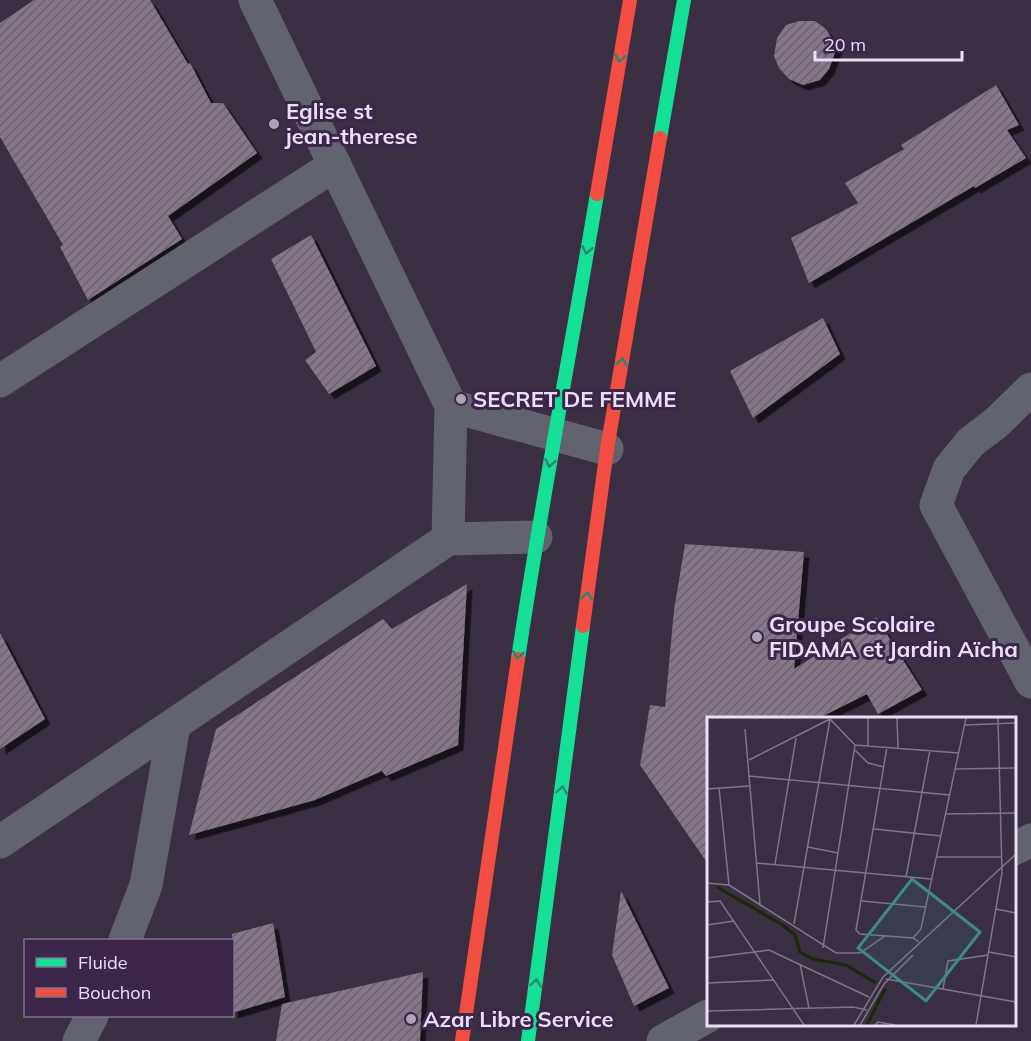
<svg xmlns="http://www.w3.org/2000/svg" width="1031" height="1041" font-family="Mulish,sans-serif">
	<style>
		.building { fill: url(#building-hatch); filter: url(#shadow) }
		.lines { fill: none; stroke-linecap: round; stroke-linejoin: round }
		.street { stroke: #61646e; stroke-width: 33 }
		.fast { stroke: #16e098; stroke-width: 14 }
		.jam { stroke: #f24e42; stroke-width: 14 }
		.oneway { stroke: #298472 }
		.poi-dot { fill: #ada1b7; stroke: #3c274b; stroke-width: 2 }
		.labels { text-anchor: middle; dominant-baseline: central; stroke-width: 6; stroke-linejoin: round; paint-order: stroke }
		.poi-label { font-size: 22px; font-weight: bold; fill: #ebdff6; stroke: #3c274b; text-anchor: start }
		.inset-river { fill: none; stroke: #1a2906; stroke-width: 3 }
		.inset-road { fill: none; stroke: #81758b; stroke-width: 1.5 }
		.view { fill: #3b8b89; fill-opacity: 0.15; stroke: #3b8b89; stroke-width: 3 }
		.inset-edge { fill: none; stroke: #ebdff6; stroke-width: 3 }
	</style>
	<defs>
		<pattern id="building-hatch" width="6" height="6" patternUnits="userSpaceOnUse" patternTransform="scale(1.5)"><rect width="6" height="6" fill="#857688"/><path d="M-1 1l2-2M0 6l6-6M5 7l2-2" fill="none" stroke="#6c626f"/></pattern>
		<filter id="shadow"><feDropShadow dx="5.5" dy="5.5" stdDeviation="0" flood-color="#0009"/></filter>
	</defs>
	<rect width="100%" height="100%" fill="#3b2f43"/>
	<g class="building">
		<polygon points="34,0 150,0 188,64 190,63 211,103 223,103 257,153 168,216 182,239 88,300 60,247 63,245 0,137 0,23"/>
		<polygon points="799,21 815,21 826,29 837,47 829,69 820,80 803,85 789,79 779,68 774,56 777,38 786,25"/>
		<polygon points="996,85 1019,125 1007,130 1026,158 975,188 974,186 809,283 791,238 858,203 845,183 904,149 901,145"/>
		<polygon points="311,235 376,366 329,394 305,360 316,352 271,259"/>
		<polygon points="823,318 840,354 753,418 730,371"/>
		<polygon points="685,544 804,552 794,669 876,617 922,690 878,714 867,694 819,718 708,718 708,864 640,765 650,705 665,707 674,610"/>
		<polygon points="467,584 458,745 386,776 382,771 315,800 189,835 216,729 383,619 392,629"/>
		<polygon points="0,633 45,719 0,749"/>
		<polygon points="621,891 669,988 634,1006 612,955"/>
		<polygon points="273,923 285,997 232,1013 232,934"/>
		<polygon points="423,972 420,1041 276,1041 282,1004"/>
	</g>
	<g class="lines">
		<g class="street">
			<polyline points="255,0 451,406 448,539"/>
			<polyline points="0,381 335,165"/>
			<polyline points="1031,389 996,423 971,442 949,469 936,505 1031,682"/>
			<polyline points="451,406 607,449"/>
			<polyline points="0,842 448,539 536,537"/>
			<polyline points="1014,849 1031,840"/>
			<polyline points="125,940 146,885 174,726"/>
			<polyline points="79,1041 92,1016"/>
			<polyline points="663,1041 708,1016"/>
		</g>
		<g class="fast">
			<polyline points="660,138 684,0"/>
			<path d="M518 659C541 504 571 349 597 194"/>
			<polyline points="528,1041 583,626"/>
		</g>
		<g class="jam">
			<polyline points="597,194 630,0"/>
			<polyline points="583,626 607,449 660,138"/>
			<polyline points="462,1041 518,659"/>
		</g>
	</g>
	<defs><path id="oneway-chevron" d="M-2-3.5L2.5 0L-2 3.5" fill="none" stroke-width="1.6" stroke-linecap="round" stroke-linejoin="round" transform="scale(1.5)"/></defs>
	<g class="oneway">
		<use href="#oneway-chevron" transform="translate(620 58) rotate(100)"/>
		<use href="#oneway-chevron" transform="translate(587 250) rotate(100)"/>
		<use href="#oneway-chevron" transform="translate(622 362) rotate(-80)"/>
		<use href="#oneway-chevron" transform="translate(550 463) rotate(101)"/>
		<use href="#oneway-chevron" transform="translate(587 596) rotate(-82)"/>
		<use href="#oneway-chevron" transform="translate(518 655) rotate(98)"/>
		<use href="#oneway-chevron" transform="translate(562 790) rotate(-82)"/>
		<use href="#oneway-chevron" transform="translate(536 983) rotate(-82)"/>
	</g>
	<g class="poi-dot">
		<circle cx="274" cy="124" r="6"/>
		<circle cx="461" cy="399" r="6"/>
		<circle cx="757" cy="637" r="6"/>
		<circle cx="411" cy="1019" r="6"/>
	</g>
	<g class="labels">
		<g class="poi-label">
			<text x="286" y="111">Eglise st<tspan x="286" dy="25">jean-therese</tspan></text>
			<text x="473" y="399">SECRET DE FEMME</text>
			<text x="769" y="624">Groupe Scolaire<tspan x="769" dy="25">FIDAMA et Jardin Aïcha</tspan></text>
			<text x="423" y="1019">Azar Libre Service</text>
		</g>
	</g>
	<g transform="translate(707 717)">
		<rect width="309" height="309" fill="#3b2f43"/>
		<path class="inset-river" d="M10 170 74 207 88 218 93 235 106 242 139 248 169 266M160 308 178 272"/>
		<path class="inset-road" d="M161 1V29M190 1 191 31M123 2 148 28 252 36M258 8 309 6M38 12 53 187M180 30 149 213 153 217 206 221 212 225M148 33 161 46 177 50M42 43 123 2M248 52 309 51M42 59 243 78M12 71 22 168 129 236H153L178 219M0 72 42 69M238 97 309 96M167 112 234 119M101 130 131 136M229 140H295M50 146 224 162M68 147 89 21M199 160 223 33M0 166 22 168M155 184 218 190M0 185 13 184 97 308M289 192 309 196M87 207 123 2M0 208 27 204M206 221 214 212 259 1M116 231 148 28M282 235 309 240M0 241 62 233 162 280M93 247 102 291M179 262 309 285M0 266 67 263M236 272 241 244 281 238M0 294 146 290 160 293M147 308 176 260 309 137M153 308 177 267 206 238M168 308 171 305 188 308M269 308 295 156 291 1"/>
		<path class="view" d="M205 162 273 215 219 284 151 231Z"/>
		<rect width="309" height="309" class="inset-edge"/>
	</g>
	<rect x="24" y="939" width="210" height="78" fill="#3c274b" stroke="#82718f" stroke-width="1.5"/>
	<rect x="36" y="958" width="30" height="9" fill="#16e098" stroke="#82718f" stroke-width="1.5"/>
	<text x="78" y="969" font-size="18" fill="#ebdff6">Fluide</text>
	<rect x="36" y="988" width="30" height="9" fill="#f24e42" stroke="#82718f" stroke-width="1.5"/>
	<text x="78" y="999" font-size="18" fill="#ebdff6">Bouchon</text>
	<path d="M815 51v9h147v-9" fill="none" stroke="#ebdff6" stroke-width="3"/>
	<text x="824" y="51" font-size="18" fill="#ebdff6" stroke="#3c274b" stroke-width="4.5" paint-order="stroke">20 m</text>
</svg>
